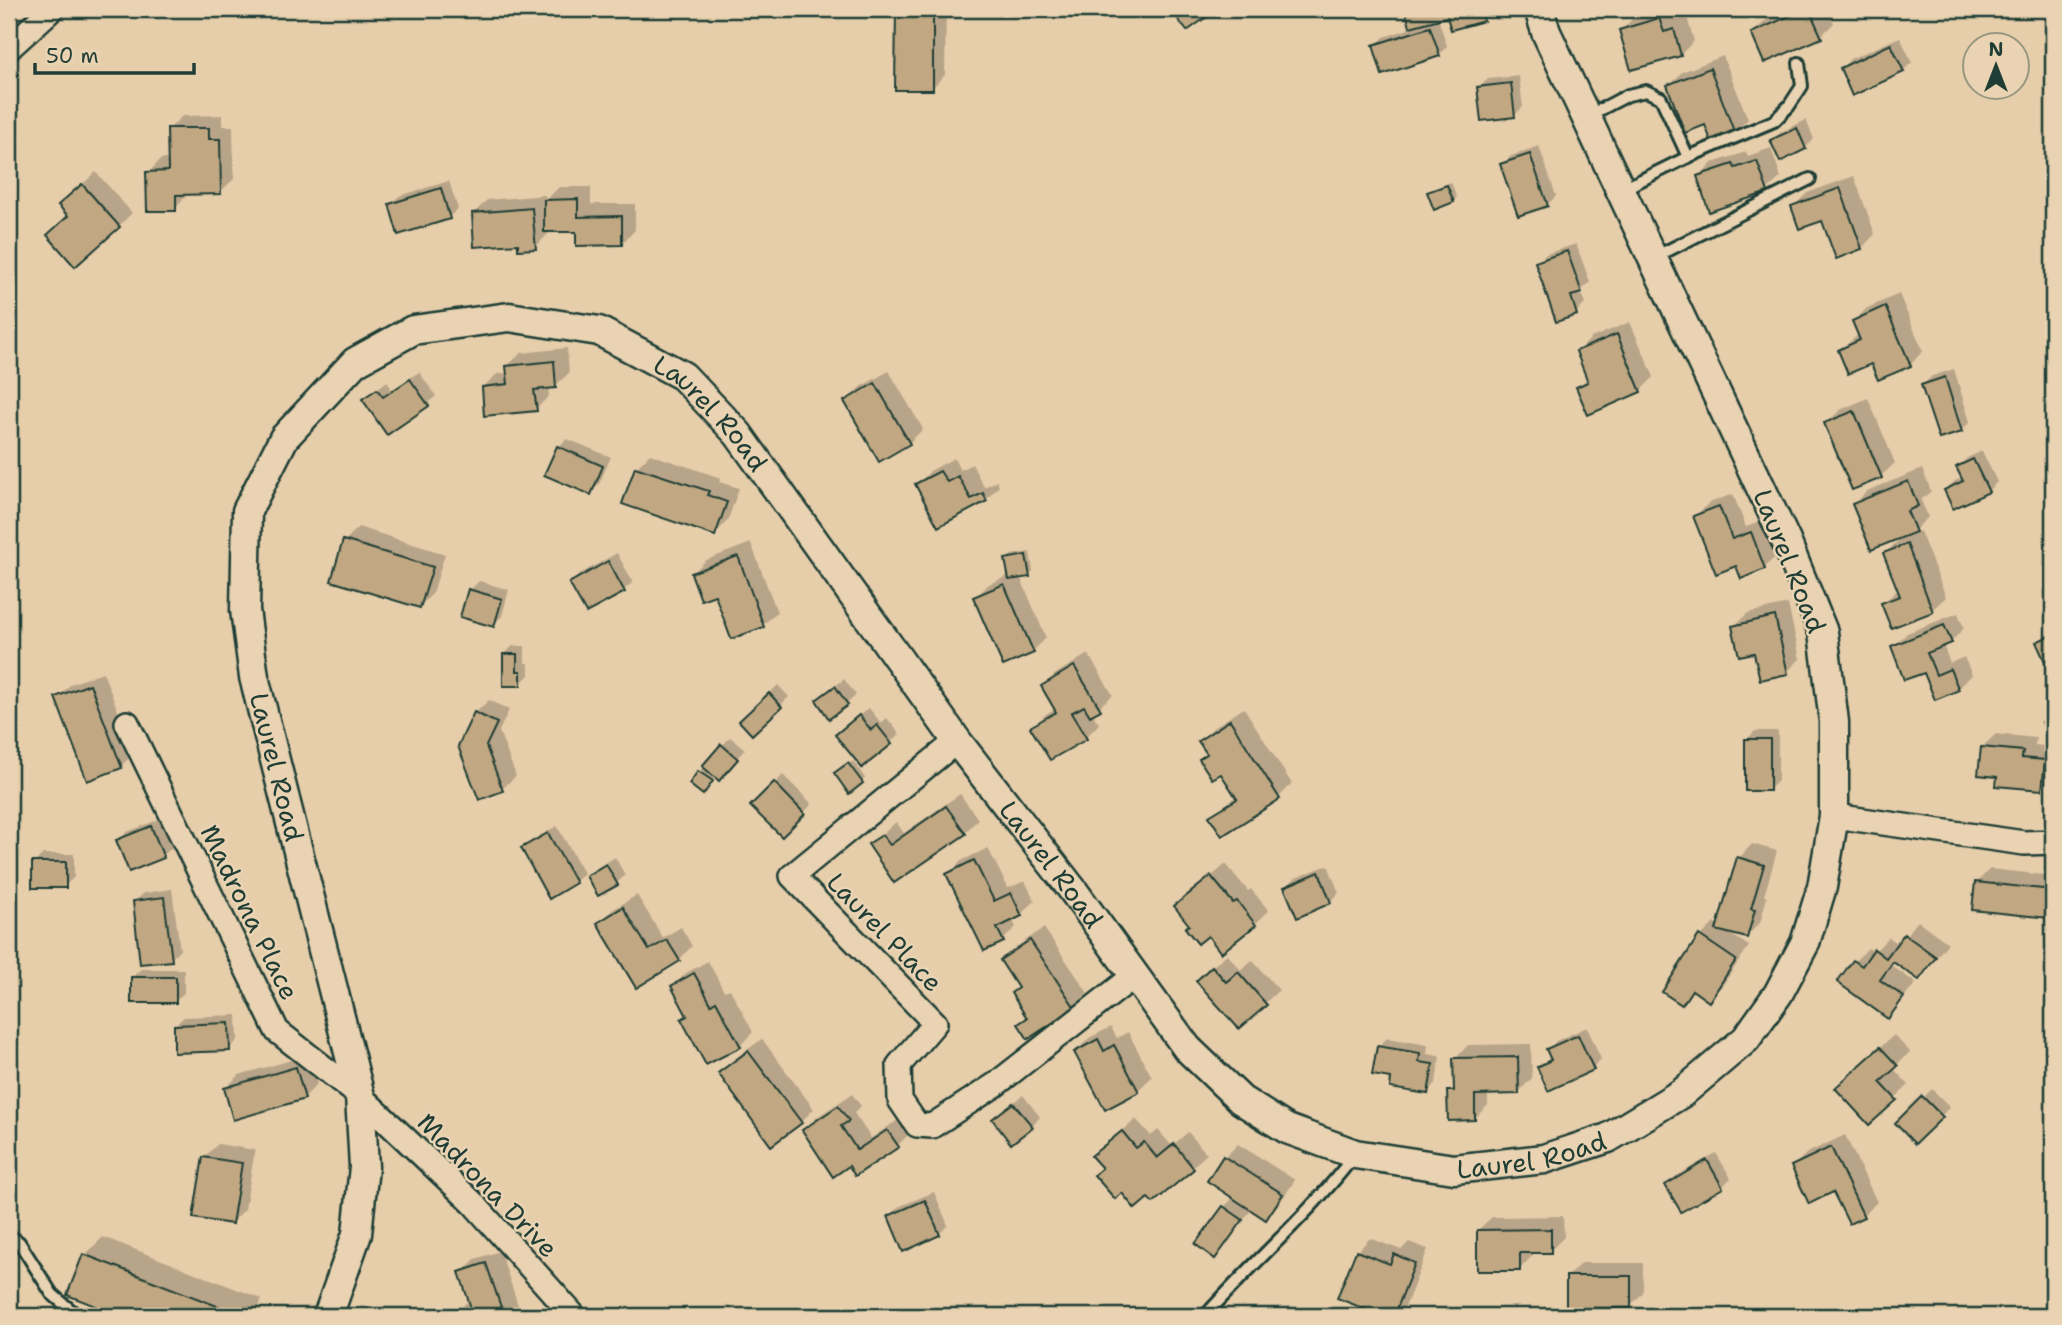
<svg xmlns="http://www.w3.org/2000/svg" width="2062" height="1325" font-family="'Shantell Sans',sans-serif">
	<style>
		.shadow { fill: #0003 }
		.building { fill: #c1a882; stroke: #1f3d34; stroke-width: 2 }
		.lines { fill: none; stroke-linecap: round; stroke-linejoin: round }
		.service-casing { stroke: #1f3d34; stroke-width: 16 }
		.minor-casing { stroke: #1f3d34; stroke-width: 28 }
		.tertiary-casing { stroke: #1f3d34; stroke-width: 33 }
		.service { stroke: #e9d3b2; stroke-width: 10 }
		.minor { stroke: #e9d3b2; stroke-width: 23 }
		.tertiary { stroke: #e9d3b2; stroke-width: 28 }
		.labels { text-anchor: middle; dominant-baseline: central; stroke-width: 5; stroke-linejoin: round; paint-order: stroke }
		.street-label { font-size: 26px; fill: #1f3d34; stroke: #e9d3b2 }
	</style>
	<rect width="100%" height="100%" fill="#e7ceab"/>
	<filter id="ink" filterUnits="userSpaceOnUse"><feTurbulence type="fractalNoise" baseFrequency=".0143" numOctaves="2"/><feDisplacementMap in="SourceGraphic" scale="14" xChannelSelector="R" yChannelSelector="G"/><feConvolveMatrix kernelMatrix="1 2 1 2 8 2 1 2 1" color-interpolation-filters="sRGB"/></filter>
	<g filter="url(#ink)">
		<g class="shadow">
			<polygon points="898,9 946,9 945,75 932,88 897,88"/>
			<polygon points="1172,9 1212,9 1187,29"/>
			<polygon points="1407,9 1494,9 1483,20 1448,15 1438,18 1447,46 1439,55 1375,46 1384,37 1412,28"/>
			<polygon points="1662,9 1674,9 1677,20 1687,17 1694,41 1681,54 1621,31 1634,17"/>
			<polygon points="1791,9 1828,9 1834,23 1821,36 1753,33 1767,19"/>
			<polygon points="1900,37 1912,62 1903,71 1842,68 1850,59"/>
			<polygon points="1723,56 1748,119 1735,132 1706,123 1669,86 1682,72"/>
			<polygon points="1519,76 1523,107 1514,116 1479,88 1488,79"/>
			<polygon points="222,115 222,126 233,126 234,179 220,192 189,193 175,209 148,173 161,159 169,159 169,129 182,116"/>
			<polygon points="1806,120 1814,139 1805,148 1772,140 1781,132"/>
			<polygon points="1539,146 1556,196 1547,205 1502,165 1511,156"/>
			<polygon points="1771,148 1781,177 1767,190 1710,210 1699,177 1712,163 1746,152 1748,156"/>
			<polygon points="96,172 132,213 119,226 70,216 74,192"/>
			<polygon points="1854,176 1875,234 1862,248 1823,218 1793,207 1807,193"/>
			<polygon points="449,181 458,209 449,217 391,204 399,196"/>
			<polygon points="1451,182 1457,197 1453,201 1429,193 1433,189"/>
			<polygon points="559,187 591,187 591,204 635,204 635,230 622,244 578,230 548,230 549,233 535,247 473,214 487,200 545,195 546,200"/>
			<polygon points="1576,244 1590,282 1581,291 1585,304 1576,313 1537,263 1546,254"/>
			<polygon points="1899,294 1923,351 1910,365 1872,362 1840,350 1859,334 1854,321 1867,308"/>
			<polygon points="1630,322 1654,377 1640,391 1578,387 1588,377 1578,352 1591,338"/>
			<polygon points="567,348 569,373 555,386 548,387 549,396 536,409 483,387 497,374 508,373 507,366 521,353"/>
			<polygon points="1954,369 1970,422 1962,430 1940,437 1923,385 1932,376"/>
			<polygon points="889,371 923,429 909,443 880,459 846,401 860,387"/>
			<polygon points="419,372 436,396 427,404 364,400 387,381 392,390"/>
			<polygon points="9,377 16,383 9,393"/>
			<polygon points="1868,398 1895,463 1881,476 1826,424 1840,410"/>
			<polygon points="567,439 611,457 599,484 591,493 558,447"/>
			<polygon points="1982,451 1997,482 1988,491 1946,490 1955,481 1963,477 1958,467 1967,458"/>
			<polygon points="650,454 721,478 719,482 739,488 728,520 715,534 636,468"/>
			<polygon points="954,458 960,470 972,464 984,487 997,481 999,486 986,500 938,525 917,485 930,471"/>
			<polygon points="1922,469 1931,491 1921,500 1928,517 1909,536 1920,531 1946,597 1932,610 1883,603 1899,589 1885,554 1903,535 1854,505 1867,491"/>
			<polygon points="1733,494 1746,527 1765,520 1778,554 1764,568 1737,564 1695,516 1709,503"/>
			<polygon points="358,527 445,554 433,593 420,606 345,541"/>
			<polygon points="751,543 777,612 763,625 716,593 693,573 706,560"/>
			<polygon points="1030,552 1033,571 1029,575 1020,576 1046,638 1033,651 975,598 989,584 1010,575 1007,559 1011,555"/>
			<polygon points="617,553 633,582 624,590 586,611 571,583 580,574"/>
			<polygon points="479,581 509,590 502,616 493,625 470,590"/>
			<polygon points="1788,604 1800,659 1787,672 1755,650 1734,626 1748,613"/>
			<polygon points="1958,613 1964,628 1951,642 1943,645 1950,663 1964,657 1972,675 1958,689 1925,670 1893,647 1907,633"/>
			<polygon points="2053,630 2053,672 2052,673 2038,642"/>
			<polygon points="513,646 525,646 525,663 529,663 529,675 520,684 504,654"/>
			<polygon points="1088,654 1113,695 1092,713 1099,724 1086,737 1033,727 1046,714 1056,708 1043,686 1057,673"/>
			<polygon points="103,672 134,753 121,766 57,698 71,684"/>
			<polygon points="844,679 856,695 847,704 818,700"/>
			<polygon points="778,685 789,697 752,732 741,721"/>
			<polygon points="489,700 509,710 499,731 516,776 502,789 480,798 475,713"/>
			<polygon points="869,708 881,723 887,718 900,734 862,766 846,726"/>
			<polygon points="1244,708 1292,784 1279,797 1222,833 1212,816 1237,795 1221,771 1201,759 1208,752 1200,741 1214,727"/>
			<polygon points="1755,731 1778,731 1778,781 1770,789 1746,740"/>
			<polygon points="1996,734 2036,738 2035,745 2053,747 2053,777 2042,789 1999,775 1982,747"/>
			<polygon points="730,737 745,749 727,770 715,776 707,789 699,772"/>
			<polygon points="853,761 865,778 862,782 840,769"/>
			<polygon points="783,775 812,804 782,835 753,806"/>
			<polygon points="960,794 978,819 965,833 895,881 870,845 896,822 904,833"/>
			<polygon points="160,819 172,847 163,856 118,841 127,832"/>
			<polygon points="557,826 584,873 575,882 523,849 532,840"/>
			<polygon points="1752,844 1777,851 1764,896 1767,897 1760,923 1746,937 1727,932 1749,946 1722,986 1708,1000 1694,990 1681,1003 1701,936 1714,923 1719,927 1739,858"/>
			<polygon points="988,848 1008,888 1025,881 1035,901 1021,914 1012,919 1016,927 1003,940 948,875 961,861"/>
			<polygon points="43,854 74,854 74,877 65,886 34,863"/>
			<polygon points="615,857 625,875 617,883 588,876 597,868"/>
			<polygon points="1226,864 1248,891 1251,889 1269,911 1255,924 1208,934 1191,924 1176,906"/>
			<polygon points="1328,865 1339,893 1330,902 1286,887 1295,878"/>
			<polygon points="1990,869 2053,876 2053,912 2049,917 1977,882"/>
			<polygon points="172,889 180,950 171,959 135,901 144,893"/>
			<polygon points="637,895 663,938 681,927 692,946 679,960 636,986 599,924 612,910"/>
			<polygon points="1918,921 1948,943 1919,978 1896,961 1892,966 1916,983 1888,1016 1855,961 1868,948 1874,952 1889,937 1898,944"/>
			<polygon points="1044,928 1088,993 1074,1006 1028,1037 1020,1025 1028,1016 1020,987 1002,961 1016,947"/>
			<polygon points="1227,954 1241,970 1252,960 1279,990 1239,1027 1212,967"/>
			<polygon points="708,961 724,991 730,989 753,1032 740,1046 683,1020 688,1015 673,987 686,973"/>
			<polygon points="141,969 184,969 184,993 175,1001 132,977"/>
			<polygon points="237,1015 238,1040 229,1049 175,1025 184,1017"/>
			<polygon points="1111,1027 1117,1038 1128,1032 1152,1077 1138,1090 1105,1107 1076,1052 1089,1038"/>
			<polygon points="1587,1027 1601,1059 1593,1068 1539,1067 1551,1057 1548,1050 1556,1041"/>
			<polygon points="1894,1035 1910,1052 1893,1068 1909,1085 1869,1123 1850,1075"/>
			<polygon points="1387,1038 1428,1045 1427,1054 1440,1056 1436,1083 1427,1092 1393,1077 1378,1047"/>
			<polygon points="762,1039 814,1109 801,1122 720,1073 733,1060"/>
			<polygon points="1531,1044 1532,1078 1519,1092 1488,1093 1488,1105 1475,1118 1449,1092 1456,1085 1455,1059 1468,1045"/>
			<polygon points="309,1055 317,1084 304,1098 226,1088 239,1075"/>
			<polygon points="1932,1089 1950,1107 1915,1141 1897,1123"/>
			<polygon points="852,1094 861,1106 854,1113 871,1138 901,1118 911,1132 898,1145 856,1174 849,1164 804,1131 817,1117"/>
			<polygon points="1023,1095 1040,1117 1032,1126 1003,1111"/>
			<polygon points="1136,1119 1151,1136 1158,1130 1172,1146 1188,1132 1207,1154 1153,1201 1149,1195 1122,1191 1094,1156"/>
			<polygon points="1845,1135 1877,1202 1863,1215 1850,1222 1834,1190 1793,1166 1807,1153"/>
			<polygon points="218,1144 255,1150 245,1209 232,1223 204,1157"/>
			<polygon points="1238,1144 1295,1180 1279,1204 1265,1218 1252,1209 1215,1256 1224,1207 1234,1197 1209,1181 1225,1157"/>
			<polygon points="1716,1153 1731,1178 1722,1187 1682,1210 1667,1185 1676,1176"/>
			<polygon points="934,1192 948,1225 939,1234 890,1216 898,1207"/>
			<polygon points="1563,1216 1564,1237 1550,1251 1533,1251 1533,1255 1520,1269 1478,1230 1492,1217"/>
			<polygon points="103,1237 262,1299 256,1316 126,1316 69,1294 85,1255"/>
			<polygon points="1370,1238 1401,1250 1409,1242 1428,1249 1406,1305 1394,1316 1387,1316 1339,1297 1357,1252"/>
			<polygon points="500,1251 520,1311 515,1316 456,1316 455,1314 469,1300 461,1273 475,1259"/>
			<polygon points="1581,1263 1643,1263 1643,1293 1630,1306 1568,1276"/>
		</g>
		<g class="building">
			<polygon points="896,9 933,9 933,90 895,90"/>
			<polygon points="1170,9 1202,9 1208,16 1187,31"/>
			<polygon points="1405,9 1481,9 1484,21 1451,30 1447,17 1410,27"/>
			<polygon points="1805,9 1809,9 1822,38 1764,63 1751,33"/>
			<polygon points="1659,18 1664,32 1674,29 1681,56 1631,70 1619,30"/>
			<polygon points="1430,27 1440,56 1382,75 1373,45"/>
			<polygon points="1891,44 1904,72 1852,96 1840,68"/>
			<polygon points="1710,68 1735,134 1712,143 1705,125 1685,133 1667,85"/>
			<polygon points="1511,83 1515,117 1481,121 1477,87"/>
			<polygon points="167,128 209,128 209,139 220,139 221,194 176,195 176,211 147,211 146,172 168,171"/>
			<polygon points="1797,128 1806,149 1780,162 1770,140"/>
			<polygon points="1530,154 1548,206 1518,216 1500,164"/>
			<polygon points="1757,161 1768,192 1709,212 1697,176 1733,164 1735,168"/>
			<polygon points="82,184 120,227 75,267 47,235 68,216 58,205"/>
			<polygon points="1447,185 1454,202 1434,210 1427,192"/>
			<polygon points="441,188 450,219 398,235 389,204"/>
			<polygon points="1840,188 1862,249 1836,259 1822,221 1799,229 1791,206"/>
			<polygon points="578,199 578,217 622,216 622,245 576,246 576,232 544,232 544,200"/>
			<polygon points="532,208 536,249 518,250 518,244 474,247 472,213"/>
			<polygon points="1567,251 1582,293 1571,296 1577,315 1556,322 1535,262"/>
			<polygon points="1885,306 1911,366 1878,380 1871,364 1848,374 1838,350 1860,340 1852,321"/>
			<polygon points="1617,334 1641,392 1588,415 1576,387 1588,382 1576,351"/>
			<polygon points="554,361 556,388 534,390 537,411 484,416 482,387 508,384 506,366"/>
			<polygon points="1945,377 1962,432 1939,439 1921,385"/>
			<polygon points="410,379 429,406 387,435 362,399 377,389 383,397"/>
			<polygon points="875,383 910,444 879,462 844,401"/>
			<polygon points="1854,411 1882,478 1852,490 1824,423"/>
			<polygon points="557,446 603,466 591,495 544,475"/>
			<polygon points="1973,459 1989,492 1953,509 1944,490 1963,481 1956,467"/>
			<polygon points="635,467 709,491 707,495 727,502 715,536 622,504"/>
			<polygon points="940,471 947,482 958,476 971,499 983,493 987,501 938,527 915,484"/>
			<polygon points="1908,481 1918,506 1907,511 1916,532 1871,550 1852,504"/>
			<polygon points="1719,506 1732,539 1751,532 1765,569 1741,579 1736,566 1716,574 1693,516"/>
			<polygon points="343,540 433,567 420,608 331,581"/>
			<polygon points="1907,544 1933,612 1891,628 1881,603 1900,596 1883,553"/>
			<polygon points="1026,555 1030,577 1009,580 1005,559"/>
			<polygon points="738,556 764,627 731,639 715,595 701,600 691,573"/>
			<polygon points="608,561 625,592 586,613 569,583"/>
			<polygon points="1004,584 1034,653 1003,666 973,597"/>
			<polygon points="468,589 502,599 494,627 460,617"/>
			<polygon points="1775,616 1788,674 1760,680 1754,653 1739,656 1732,626"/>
			<polygon points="1944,625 1952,643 1927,653 1936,675 1950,669 1959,690 1935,700 1924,673 1904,680 1891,646"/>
			<polygon points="2053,634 2053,674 2051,675 2036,642"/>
			<polygon points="503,654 517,654 517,671 521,671 521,686 503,686"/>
			<polygon points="1074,666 1101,710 1090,716 1084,706 1071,713 1087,739 1050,760 1030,727 1056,712 1041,686"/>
			<polygon points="90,684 122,768 87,781 55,697"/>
			<polygon points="835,686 848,705 829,719 816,700"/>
			<polygon points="769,693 782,707 752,735 739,721"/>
			<polygon points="474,712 497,723 486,746 503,791 479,800 458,746"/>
			<polygon points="859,715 871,730 877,725 892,744 862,768 835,735"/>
			<polygon points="2053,717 2053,747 2042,722"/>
			<polygon points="1230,720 1280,799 1222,836 1209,816 1237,799 1221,774 1212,779 1199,759 1207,754 1198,741"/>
			<rect x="1745" y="739" width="25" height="52"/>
			<polygon points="721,744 738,759 719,781 702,766"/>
			<polygon points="1981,747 2023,751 2022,758 2045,760 2042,790 1996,786 1997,777 1978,775"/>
			<polygon points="848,763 863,783 849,794 834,773"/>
			<polygon points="698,771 713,781 703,795 689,784"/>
			<polygon points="774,782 805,814 782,837 750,806"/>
			<polygon points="946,806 966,834 894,883 868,844 882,835 890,845"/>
			<polygon points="151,826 164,858 129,872 116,840"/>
			<polygon points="548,833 576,883 549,899 521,848"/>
			<polygon points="1737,857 1764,865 1751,909 1755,910 1747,938 1716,930"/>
			<polygon points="974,860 994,901 1011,893 1022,916 997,928 1004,942 984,951 946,874"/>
			<rect x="32" y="862" width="34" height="26"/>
			<polygon points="606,864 618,885 598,896 586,876"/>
			<polygon points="1319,872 1331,903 1297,918 1284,887"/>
			<polygon points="1211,876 1233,903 1237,901 1256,925 1221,953 1208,936 1198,944 1185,928 1189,925 1174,906"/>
			<polygon points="1975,882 2052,890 2049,918 1972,910"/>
			<polygon points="164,897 172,961 140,964 133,901"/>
			<polygon points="623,907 649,950 667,940 680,961 636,988 597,923"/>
			<polygon points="1904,934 1936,957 1919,980 1893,962 1880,980 1904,997 1888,1019 1837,982 1853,960 1862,966 1874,949 1886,958"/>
			<polygon points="1699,935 1736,960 1709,1002 1692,990 1682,1005 1662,992"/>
			<polygon points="1030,940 1075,1008 1028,1039 1018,1024 1027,1018 1011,993 1018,988 1000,960"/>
			<polygon points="1212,966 1226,982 1238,972 1267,1005 1239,1029 1196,981"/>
			<polygon points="694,973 711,1004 716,1001 741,1047 706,1065 681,1019 687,1016 671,986"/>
			<rect x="131" y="977" width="45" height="26"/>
			<polygon points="229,1023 230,1051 174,1053 174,1025"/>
			<polygon points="1578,1035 1594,1070 1548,1091 1537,1067 1551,1060 1546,1049"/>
			<polygon points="1098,1039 1104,1051 1114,1045 1139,1092 1105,1110 1074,1052"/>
			<polygon points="1377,1046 1420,1053 1419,1062 1433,1064 1428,1094 1390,1088 1391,1078 1372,1075"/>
			<polygon points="1880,1047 1898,1066 1880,1082 1897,1100 1869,1125 1835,1088"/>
			<polygon points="748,1051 802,1123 771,1146 718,1073"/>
			<polygon points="1518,1057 1519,1094 1475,1095 1475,1120 1448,1121 1447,1091 1454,1091 1453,1058"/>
			<polygon points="296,1067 305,1099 233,1120 224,1088"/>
			<polygon points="1922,1096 1943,1117 1915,1144 1895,1123"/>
			<polygon points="1013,1103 1033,1127 1011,1144 992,1119"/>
			<polygon points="838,1106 849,1121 841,1126 857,1150 887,1130 899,1147 855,1176 849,1166 833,1177 802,1130"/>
			<polygon points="1122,1131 1136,1148 1144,1142 1157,1158 1174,1144 1194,1169 1153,1203 1148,1198 1135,1209 1122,1193 1115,1199 1094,1175 1102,1168 1091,1156"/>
			<polygon points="1831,1147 1864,1217 1849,1224 1833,1192 1809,1204 1791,1166"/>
			<polygon points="1223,1156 1283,1194 1266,1220 1207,1181"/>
			<polygon points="203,1157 242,1163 232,1224 193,1218"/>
			<polygon points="1707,1160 1723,1188 1681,1212 1665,1185"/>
			<polygon points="925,1200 940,1235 903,1252 888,1216"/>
			<polygon points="1223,1206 1243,1220 1215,1259 1195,1244"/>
			<polygon points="1551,1229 1551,1253 1520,1253 1520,1271 1477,1271 1477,1230"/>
			<polygon points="1356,1251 1390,1264 1394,1254 1415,1263 1394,1316 1383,1316 1337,1298"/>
			<polygon points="83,1254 243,1316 121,1316 67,1295"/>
			<polygon points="486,1263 504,1316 454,1316 453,1314 471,1308 459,1272"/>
			<rect x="1566" y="1276" width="65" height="32"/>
		</g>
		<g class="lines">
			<defs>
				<g id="service">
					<polyline points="1588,116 1628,95 1646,91 1661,98 1688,157 1623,189"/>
					<polyline points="1688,157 1774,121 1789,106 1802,86 1799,63"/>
					<polyline points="1653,258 1810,179"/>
					<polyline points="9,1235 19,1242 52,1294 78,1316"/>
					<path d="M1205 1316C1253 1262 1309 1215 1353 1157"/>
				</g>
				<g id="minor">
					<polyline points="9,48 52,9"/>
					<polyline points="127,723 277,1031 360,1096 473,1203 574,1316"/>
					<polyline points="957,741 792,876 935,1023 899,1065 900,1100 917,1125 932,1126 995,1085 1134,976"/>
					<polyline points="1834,816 2024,843 2053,842"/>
				</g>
				<g id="tertiary">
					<path id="s1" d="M328 1316 357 1234 364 1167 360 1096 254 677 245 610 247 511 284 438 355 362 413 330 509 317 599 331 683 376 738 434 957 741 1072 889 1187 1048 1241 1100 1287 1129 1355 1154 1454 1169 1544 1159 1608 1138 1682 1093 1746 1039 1778 994 1805 943 1822 887 1834 816V722L1823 632 1786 541 1546 32 1539 9"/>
				</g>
			</defs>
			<use href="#service" class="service-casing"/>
			<use href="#minor" class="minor-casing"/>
			<use href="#tertiary" class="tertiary-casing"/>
			<use href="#service" class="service"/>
			<use href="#minor" class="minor"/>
			<use href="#tertiary" class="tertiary"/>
		</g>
	</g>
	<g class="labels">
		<g class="street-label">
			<text stroke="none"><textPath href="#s1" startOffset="1405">Laurel Road</textPath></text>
			<text transform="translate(1790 561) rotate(68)">Laurel Road</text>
			<text transform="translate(277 767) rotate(76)">Laurel Road</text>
			<text stroke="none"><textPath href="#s1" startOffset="1972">Laurel Road</textPath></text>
			<text transform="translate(250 912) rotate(64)">Madrona Place</text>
			<text transform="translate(885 932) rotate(46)">Laurel Place</text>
			<text stroke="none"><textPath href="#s1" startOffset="2581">Laurel Road</textPath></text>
			<text transform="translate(488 1185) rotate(46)">Madrona Drive</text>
		</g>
	</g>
	<rect width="2062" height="1325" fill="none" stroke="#e9d3b2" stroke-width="35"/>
	<rect x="18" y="18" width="2027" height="1290" fill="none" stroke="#1f3d34" stroke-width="2.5" filter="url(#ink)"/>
	<g transform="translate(1996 66)"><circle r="33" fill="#e9d3b2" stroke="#989780" stroke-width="2"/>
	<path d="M0-5L12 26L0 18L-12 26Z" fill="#1f3d34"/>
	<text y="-10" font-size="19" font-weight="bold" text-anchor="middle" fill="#1f3d34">N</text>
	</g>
	<path d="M35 63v10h159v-10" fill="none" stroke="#1f3d34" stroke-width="3.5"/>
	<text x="46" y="63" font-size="21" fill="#1f3d34" stroke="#e9d3b2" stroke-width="5" paint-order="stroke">50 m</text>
</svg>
